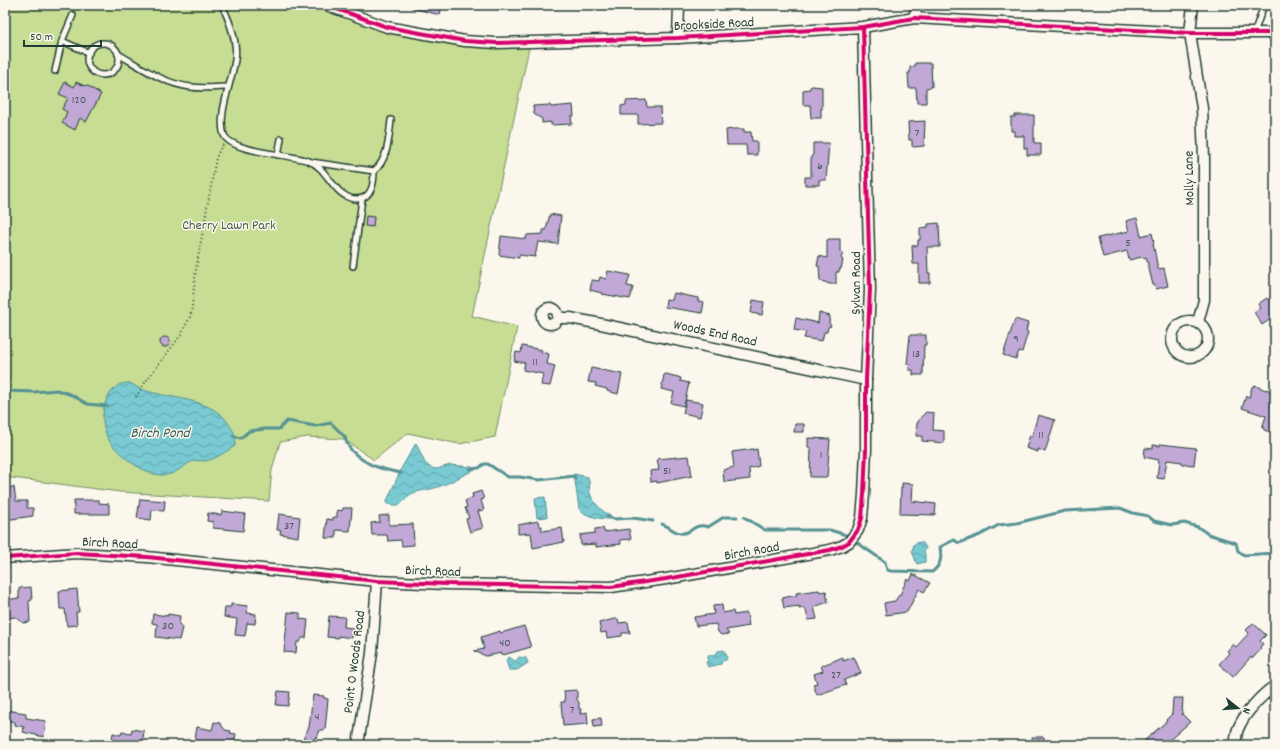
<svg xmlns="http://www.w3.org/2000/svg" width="1280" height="750" font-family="Dekko,sans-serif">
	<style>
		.green { fill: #c7dd93; stroke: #738d64 }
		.water { fill: url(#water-waves); stroke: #559293 }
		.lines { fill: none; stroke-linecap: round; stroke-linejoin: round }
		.stream { stroke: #559293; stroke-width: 3 }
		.building { fill: #c1a8d6; stroke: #1f3d34 }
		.service-casing { stroke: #1f3d34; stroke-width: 8 }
		.minor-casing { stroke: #1f3d34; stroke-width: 13 }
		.path { stroke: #1f3d34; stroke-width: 2; stroke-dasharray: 1 3; stroke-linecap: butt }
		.service { stroke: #fbf7ec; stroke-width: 5 }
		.minor { stroke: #fbf7ec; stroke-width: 10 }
		.cycleway-casing { stroke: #fbf7ec; stroke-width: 6 }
		.cycleway { stroke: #d6006c; stroke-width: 4 }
		.labels { text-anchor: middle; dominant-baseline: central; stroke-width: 3; stroke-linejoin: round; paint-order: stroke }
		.number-label { font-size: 12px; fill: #48585c }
		.street-label { font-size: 14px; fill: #1f3d34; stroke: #fbf7ec }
		.park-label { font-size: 14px; fill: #415d47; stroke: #fbf7ec }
		.water-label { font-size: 15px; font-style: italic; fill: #36605c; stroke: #fbf7ec }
	</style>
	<defs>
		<pattern id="water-waves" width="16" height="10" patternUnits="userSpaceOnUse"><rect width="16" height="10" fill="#79cad2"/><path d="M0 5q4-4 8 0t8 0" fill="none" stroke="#63a5ab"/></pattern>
	</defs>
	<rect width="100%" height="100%" fill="#fbf7ec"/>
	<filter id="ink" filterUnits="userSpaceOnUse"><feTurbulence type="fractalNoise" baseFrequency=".025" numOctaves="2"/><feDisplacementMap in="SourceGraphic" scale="8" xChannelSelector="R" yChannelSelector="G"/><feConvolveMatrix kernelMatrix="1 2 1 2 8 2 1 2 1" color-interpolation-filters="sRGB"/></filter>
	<g filter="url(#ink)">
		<polygon class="green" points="5,5 341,5 410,31 530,43 472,316 517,327 495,437 459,444 408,433 374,460 343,439 307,437 280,442 272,470 269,501 120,492 5,477"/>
		<g class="water">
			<path d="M130 383C134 385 139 389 144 390 167 398 201 398 220 414 227 419 232 429 236 436L235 446C227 451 214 460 205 461 201 461 197 460 193 461 184 465 176 474 166 475 147 477 121 457 110 442 100 427 100 402 114 389 116 387 119 384 121 384 124 383 128 383 130 383Z"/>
			<path d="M416 443 425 463 431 468 437 469 450 465 472 467V471C461 476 450 483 438 487 430 490 421 490 413 493 403 498 404 510 386 503L402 467Z"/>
			<path d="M574 474 588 477C590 482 589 488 590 493 592 501 603 513 611 516L610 519C600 519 587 517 579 509Z"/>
			<polygon points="545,497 547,517 537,518 535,498"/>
			<polygon points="919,542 923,543 926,548 924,551 925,555 925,562 917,564 912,551 914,544"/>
			<polygon points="724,650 727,657 726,660 722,661 721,664 708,667 706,662 708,661 708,655 711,655 716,654 718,651"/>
			<polygon points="509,657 515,661 517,660 519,657 526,658 528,663 517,670 509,670 506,660"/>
		</g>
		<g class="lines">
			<g class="stream">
				<polyline points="5,391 34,392 57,390 72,395 87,404 107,406"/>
				<path d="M233 436 241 438 249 431 265 429H279L287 421 315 426 331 423 345 437C346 443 348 446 352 451 367 466 381 469 401 473"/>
				<polyline points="470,469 479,468 484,464 488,464 508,477 520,477 539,480 574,476 575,479"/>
				<polyline points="607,516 614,519 633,518 653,521"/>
				<path d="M744 517 765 530H830L846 535 885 562 887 570 891 571 932 572C941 565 942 558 940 547L954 540 959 543 980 535 999 525 1017 523 1065 511 1120 508 1133 513 1148 516 1154 521 1172 525 1184 523 1198 527 1208 534 1236 543 1238 551 1244 555 1275 553"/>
				<path d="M662 524C668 526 674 532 680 533 693 535 692 522 708 527L724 517H737"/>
			</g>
		</g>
		<g class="building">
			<polygon points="412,5 442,5 440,15 412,8"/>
			<polygon points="915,63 931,63 932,87 926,88 926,103 917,103 916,88 909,88 908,73 910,73 910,67 915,66"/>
			<polygon points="65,82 74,87 76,82 85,86 86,85 101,94 86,122 80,118 75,130 62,123 67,112 62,109 68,98 59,94"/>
			<polygon points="812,86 822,87 822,109 821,109 821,118 811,118 810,105 803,105 803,90 810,89 810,87"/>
			<polygon points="646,100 647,107 660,107 661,123 638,124 638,115 621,115 621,106 626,105 626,101"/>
			<polygon points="550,105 551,107 573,105 574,116 571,116 572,124 551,125 551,122 542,123 542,119 534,114 533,106"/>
			<polygon points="1015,115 1034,115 1034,143 1041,143 1041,155 1027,155 1027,148 1024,148 1024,136 1014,136 1014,131 1011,131 1011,117 1015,117"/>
			<polygon points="925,121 924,146 914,147 912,146 912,140 909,140 908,122"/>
			<polygon points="733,129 744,129 744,132 751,132 752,141 757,141 757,155 747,155 746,145 727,145 726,130"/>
			<polygon points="813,143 829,143 826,180 819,180 819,185 805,185 805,177 811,177 811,157 813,154"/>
			<polygon points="550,214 561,216 558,244 538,242 535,257 519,255 519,258 499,255 501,236 526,239 527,235 543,234 543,230 546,230"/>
			<polygon points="366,216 374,217 373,227 365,226"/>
			<polygon points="1137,218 1141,236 1152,233 1154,242 1153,243 1158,269 1164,268 1168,286 1156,289 1155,285 1153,285 1146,257 1143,258 1142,257 1129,260 1127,251 1103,257 1098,238 1129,231 1126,221"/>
			<polygon points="939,223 940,247 927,247 928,273 930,273 930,283 919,283 919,264 913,264 912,246 918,245 918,240 920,240 920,228 928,227 928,224"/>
			<polygon points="829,239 840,239 840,252 843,253 841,258 843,260 841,269 839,269 839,272 836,272 836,284 829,284 825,282 820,281 819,266 817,266 819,256 827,258 827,240"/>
			<polygon points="608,271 630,275 627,286 633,287 630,299 602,294 602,293 590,290 592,280 599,281 600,277 606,279"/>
			<polygon points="674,293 698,298 698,301 704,302 702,313 665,307 666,299 672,300"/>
			<polygon points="1275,296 1275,316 1262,325 1254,312 1260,308 1258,304 1267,298 1269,300"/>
			<polygon points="753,300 764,302 762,315 751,313"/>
			<polygon points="819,313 830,316 829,323 831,326 828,327 827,332 824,332 822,341 804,338 806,332 794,330 796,318 818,323"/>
			<polygon points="1015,319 1028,323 1026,331 1028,332 1022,352 1019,351 1016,359 1003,355"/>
			<polygon points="910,335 926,335 926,345 924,345 923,375 913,375 913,370 909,370 910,364 907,364"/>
			<circle cx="165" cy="342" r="5"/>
			<polygon points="522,346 542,350 541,352 549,354 547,364 555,366 550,386 541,385 543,374 523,370 525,363 514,361 516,352 521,353"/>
			<polygon points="591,368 622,374 618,394 607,391 607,389 595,386 596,383 588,382"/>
			<polygon points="666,374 678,377 681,378 680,381 689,383 684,406 671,403 674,392 661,389 664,375"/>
			<polygon points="1256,385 1258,387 1266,390 1268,389 1271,394 1275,395 1275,429 1274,433 1264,430 1264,428 1262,428 1266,416 1242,408 1246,396 1249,397 1252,387"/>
			<polygon points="686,400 703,403 700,417 683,413"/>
			<polygon points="926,412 934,413 933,430 944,431 944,443 922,441 922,436 916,436 917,423 918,423 919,419"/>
			<polygon points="1038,415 1055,420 1045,452 1038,449 1038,452 1026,448 1030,435 1032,436"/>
			<polygon points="795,424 804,424 804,432 794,432"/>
			<polygon points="808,438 830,439 827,477 810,477 811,448 808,447"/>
			<polygon points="1160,444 1196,448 1194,465 1182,464 1182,462 1167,460 1164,479 1157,478 1159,460 1144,457 1145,448 1153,449 1153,445 1160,446"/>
			<polygon points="753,449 753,450 757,449 759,466 749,469 750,479 724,482 723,470 734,467 732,452"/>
			<polygon points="689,456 692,476 657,483 657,481 651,482 650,471 659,470 657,459"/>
			<polygon points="902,483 913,484 912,501 936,504 935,515 900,514 901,488 902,488"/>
			<polygon points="14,487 16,501 27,501 27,508 33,508 33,516 5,520 5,488"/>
			<polygon points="481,491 484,499 481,500 484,510 478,511 483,528 470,532 466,519 469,518 465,508 467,507 465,501 473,497 472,494"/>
			<polygon points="140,499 165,501 164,511 152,510 151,520 137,518"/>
			<polygon points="74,500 99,500 99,503 109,504 109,514 74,514"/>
			<polygon points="343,508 352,508 350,531 336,530 336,538 325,538 327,519 333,520 333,517 337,517 337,510 342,511"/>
			<polygon points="222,511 245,514 243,531 213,528 213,522 207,521 208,513 221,515"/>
			<polygon points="279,514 300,517 298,537 280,534 281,530 277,530"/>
			<polygon points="389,515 389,525 413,524 414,545 402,546 401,540 388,541 387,535 372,535 371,523 380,522 379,516"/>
			<polygon points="538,521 539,526 542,526 542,531 562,528 564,542 533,548 531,533 518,534 518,525"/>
			<polygon points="603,528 604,532 629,529 631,539 620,540 621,544 596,547 596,544 581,545 580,535 595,533 595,529"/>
			<polygon points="913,574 930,583 924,592 919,589 907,612 886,615 884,603 895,601 899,595 900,595 907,579 910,581"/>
			<polygon points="31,587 32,600 29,601 30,622 23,623 16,617 7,618 6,600 19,598 19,588"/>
			<polygon points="77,589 79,612 76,612 77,625 67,626 65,609 60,609 59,591"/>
			<polygon points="819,590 820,592 826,591 828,602 814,607 817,619 808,620 806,610 804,610 804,608 799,609 799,606 784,608 782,598 797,595 796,593"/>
			<polygon points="231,604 248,606 247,613 256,614 255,624 247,623 245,636 235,635 237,619 224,617 225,607 231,607"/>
			<polygon points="722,605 723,613 733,611 734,615 747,613 749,626 726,630 729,634 721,635 718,632 716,624 696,626 694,617 714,614 713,606"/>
			<polygon points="288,612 300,613 300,619 308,620 306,638 302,638 300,642 297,642 296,653 284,652"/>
			<polygon points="153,614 168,616 168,614 180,616 179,624 182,628 179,640 156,637 157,624 152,623"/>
			<polygon points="329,616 345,617 344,627 354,628 352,638 338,636 338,638 327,637"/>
			<polygon points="614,619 618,619 619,623 628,622 630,633 622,633 622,636 607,638 606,632 601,633 599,623"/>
			<polygon points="1253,623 1266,635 1260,641 1263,644 1260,647 1261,649 1252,659 1251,657 1233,677 1219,664 1229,653 1227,651 1233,644 1236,647 1249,633 1246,630"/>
			<polygon points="524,626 531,647 503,655 502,653 486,656 474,651 484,649 481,637 500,631 501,633"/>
			<polygon points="843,657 843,661 854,657 861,673 844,680 846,685 817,695 813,684 817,683 814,674 823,671 821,666"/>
			<polygon points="577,690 577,700 579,702 579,709 581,709 580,714 587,712 588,724 563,726 561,702 565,702 564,691"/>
			<polygon points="278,691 290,692 288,706 276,705"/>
			<polygon points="313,695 324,696 324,698 328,699 325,730 320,730 317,738 315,737 312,743 303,739 309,727"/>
			<polygon points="1173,698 1183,698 1182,714 1190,722 1164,745 1149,745 1145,740 1167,721 1166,720 1172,714"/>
			<polygon points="5,710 26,713 26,718 46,721 44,737 27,733 23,732 24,727 15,725 15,722 5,720"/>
			<polygon points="601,718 602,726 594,727 593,719"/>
			<polygon points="214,722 220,723 225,730 231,731 230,733 236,734 234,745 194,745 197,727 212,730"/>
			<polygon points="132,729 144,731 142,745 111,745 113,733 121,735 122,732 131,734"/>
			<polygon points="1032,737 1044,737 1044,745 1033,745"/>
		</g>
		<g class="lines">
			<defs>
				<g id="service">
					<path d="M222 5C230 22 238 42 235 60 232 81 217 115 224 135 232 153 291 154 309 161 328 168 333 196 355 199 359 199 362 199 366 196 373 191 374 180 374 171"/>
					<polyline points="1254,33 1264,5"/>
					<polyline points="62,41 89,53"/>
					<circle cx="103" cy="59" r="16"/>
					<path d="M118 54C141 67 164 84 191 87 203 89 216 87 228 87"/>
					<polyline points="55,71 62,41 73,15"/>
					<polyline points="278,155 281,139"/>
					<path d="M311 162 374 171C388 160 389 137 391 120"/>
					<polyline points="353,266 362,199"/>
				</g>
				<g id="minor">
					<polyline points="326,5 387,27 465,41 496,43 678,38 863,27 914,18 1190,33 1275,33"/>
					<polyline points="1193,5 1190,33 1202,108 1204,158 1204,300 1198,322"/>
					<polyline points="914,18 917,5"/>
					<polyline points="678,38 679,5"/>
					<circle cx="550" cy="316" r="8"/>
					<polyline points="559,318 570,318 596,323 866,380"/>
					<circle cx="1190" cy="339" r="18"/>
					<polyline points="5,558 77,553 147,557 377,581 446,584 611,587 666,579 830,550 842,546 849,542 858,530 862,518 864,494 866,450 866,380 870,289 863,27"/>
					<polyline points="358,745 372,653 377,581"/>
					<path d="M1235 745C1236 740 1236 734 1238 729 1244 714 1261 695 1275 686"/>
				</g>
			</defs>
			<use href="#service" class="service-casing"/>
			<use href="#minor" class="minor-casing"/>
			<polyline class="path" points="136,397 146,381 181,335 191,315 196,269 216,158 221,147 223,145"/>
			<use href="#service" class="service"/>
			<use href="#minor" class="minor"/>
			<defs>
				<g id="cycleway">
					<polyline points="326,5 387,27 465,41 496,43 678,38 863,27 914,18 1190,33 1275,33"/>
					<polyline points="5,558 77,553 147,557 377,581 446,584 611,587 666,579 830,550 842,546 849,542 858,530 862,518 864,494 866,450 866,380 870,289 863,27"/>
				</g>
			</defs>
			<use href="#cycleway" class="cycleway-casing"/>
			<use href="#cycleway" class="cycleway"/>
		</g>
	</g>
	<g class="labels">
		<g class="number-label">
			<text x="79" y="100">120</text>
			<text x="917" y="133">7</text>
			<text x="820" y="166">6</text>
			<text x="1128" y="243">5</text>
			<text x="1016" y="339">9</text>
			<text x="916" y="354">13</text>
			<text x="535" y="362">11</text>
			<text x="1041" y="435">11</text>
			<text x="821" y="455">1</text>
			<text x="667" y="471">51</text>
			<text x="289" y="526">37</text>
			<text x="168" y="626">30</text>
			<text x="505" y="643">40</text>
			<text x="836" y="675">27</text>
			<text x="572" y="710">7</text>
			<text x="317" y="717">4</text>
		</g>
		<g class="street-label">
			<text transform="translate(714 25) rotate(-3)">Brookside Road</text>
			<text transform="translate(1190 178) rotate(-91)">Molly Lane</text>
			<text transform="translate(857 283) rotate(-90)">Sylvan Road</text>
			<text transform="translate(715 334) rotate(12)">Woods End Road</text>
			<text transform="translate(110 544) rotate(3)">Birch Road</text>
			<text transform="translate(752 552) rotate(-10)">Birch Road</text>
			<text transform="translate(433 572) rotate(2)">Birch Road</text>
			<text transform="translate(355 662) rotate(-83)">Point O Woods Road</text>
		</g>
		<g class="park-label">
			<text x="229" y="226">Cherry Lawn Park</text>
		</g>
		<g class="water-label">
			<text x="160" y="434">Birch Pond</text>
		</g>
	</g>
	<rect width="1280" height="750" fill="none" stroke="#fbf7ec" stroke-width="20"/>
	<rect x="10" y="10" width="1260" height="730" fill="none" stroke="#1f3d34" stroke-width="1.5" filter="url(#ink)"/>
	<g transform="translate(1238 708) rotate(107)" stroke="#fbf7ec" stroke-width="3" paint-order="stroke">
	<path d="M0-3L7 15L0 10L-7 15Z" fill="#1f3d34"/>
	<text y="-6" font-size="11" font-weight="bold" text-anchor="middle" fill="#1f3d34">N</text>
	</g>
	<path d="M24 40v6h77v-6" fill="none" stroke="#1f3d34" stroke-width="2"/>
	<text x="30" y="40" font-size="12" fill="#1f3d34" stroke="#fbf7ec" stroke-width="3" paint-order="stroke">50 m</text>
</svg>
